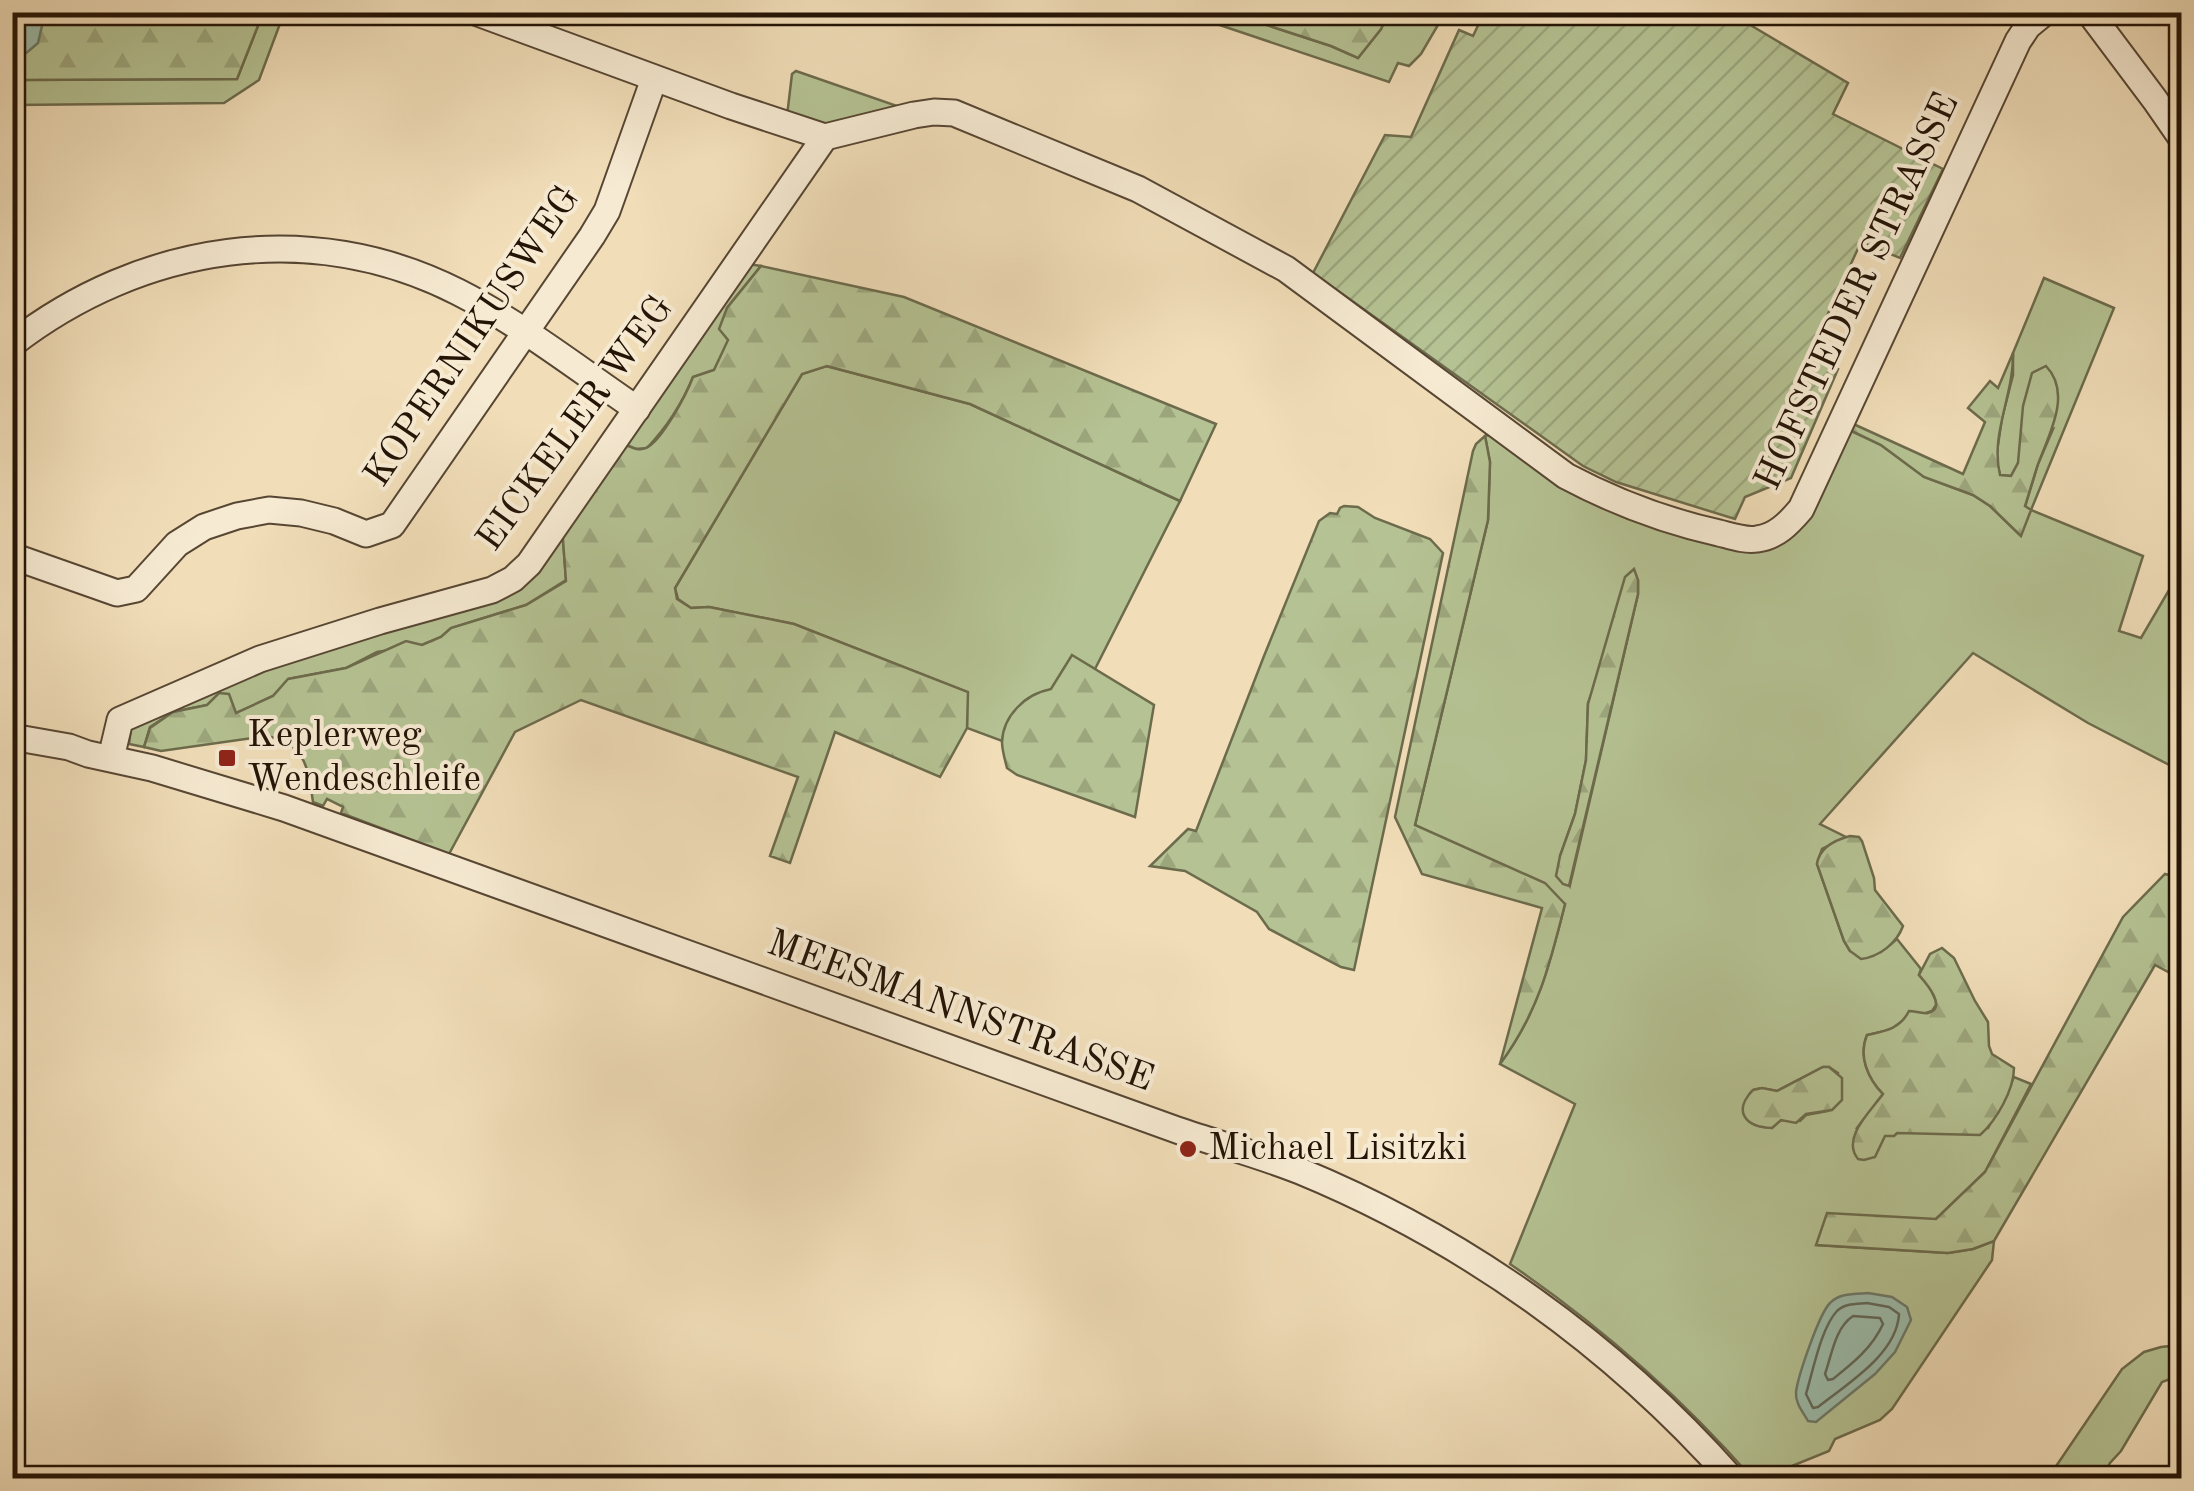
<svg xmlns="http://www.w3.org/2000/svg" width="2194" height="1491" font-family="'Old Standard TT',serif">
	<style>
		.grass { fill: #b5c293; stroke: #6c6b4c; stroke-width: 2.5; fill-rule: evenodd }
		.forest { fill: url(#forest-firs); stroke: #6c6b4c; stroke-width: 2.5 }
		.garden { fill: url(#garden-furrows); stroke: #6c6b4c; stroke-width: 2.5 }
		.water { fill: #9bbcab; stroke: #6b7969; stroke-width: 2.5 }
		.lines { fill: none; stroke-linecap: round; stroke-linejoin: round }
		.shore { stroke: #606858; stroke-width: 2.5 }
		.minor-casing { stroke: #574633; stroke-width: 29 }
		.minor { stroke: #f6ead2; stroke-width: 25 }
		.poi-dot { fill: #8f2418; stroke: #f6ead2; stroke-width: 4 }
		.labels { text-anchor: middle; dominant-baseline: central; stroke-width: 8; stroke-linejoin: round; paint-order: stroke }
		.street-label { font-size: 38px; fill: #241406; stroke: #f6ead2 }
		.poi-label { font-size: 38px; fill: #241406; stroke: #f6ead2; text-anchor: start }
	</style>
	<defs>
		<pattern id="forest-firs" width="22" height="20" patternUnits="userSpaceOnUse" patternTransform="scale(2.5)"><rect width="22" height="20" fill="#b5c293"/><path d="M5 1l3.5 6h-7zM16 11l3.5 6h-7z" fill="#9ca67d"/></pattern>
		<pattern id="garden-furrows" width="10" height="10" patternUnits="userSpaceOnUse" patternTransform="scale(2.5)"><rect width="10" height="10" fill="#b5c293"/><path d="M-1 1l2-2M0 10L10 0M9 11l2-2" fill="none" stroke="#9ca67d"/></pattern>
	</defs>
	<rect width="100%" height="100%" fill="#f1deb9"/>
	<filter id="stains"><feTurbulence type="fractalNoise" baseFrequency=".002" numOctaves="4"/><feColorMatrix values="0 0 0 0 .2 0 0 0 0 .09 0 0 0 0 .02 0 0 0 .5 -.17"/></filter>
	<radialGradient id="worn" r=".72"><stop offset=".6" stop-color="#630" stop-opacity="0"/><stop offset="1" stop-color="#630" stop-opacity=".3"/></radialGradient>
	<g class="grass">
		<polygon points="263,13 284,13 259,80 224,103 13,105 12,80 237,79"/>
		<polygon points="1184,13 1230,13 1331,46 1358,58 1381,29 1388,13 1445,13 1421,54 1409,66 1398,63 1389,82"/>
		<polygon points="796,71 900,107 827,126 787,116 792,74"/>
		<path d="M748 264 761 266 727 308 729 340 714 370 693 377C682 404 667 427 647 448L636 449 622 443Z"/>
		<path d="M2044 278 2114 308 2031 510 2143 556 2119 631 2141 638 2176 578 2181 580V771L2088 723 1973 653 1820 824 1846 837 1822 849 1817 864 1844 941 1850 951 1881 952 1897 939 1921 969 1919 975 1929 986 1936 1001V1005L1932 1011 1904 1020 1890 1030 1867 1035C1858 1061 1868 1073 1883 1094L1857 1128 1894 1136 1897 1133 1988 1128 2014 1077 2031 1084 1985 1172 1936 1219 1817 1245 1948 1253 1973 1249 1994 1241 1992 1260 1892 1409 1880 1420 1835 1439 1829 1451 1762 1478H1752C1681 1397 1599 1325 1510 1264L1575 1104 1500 1064C1538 1013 1550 964 1565 904L1415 825 1488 520 1490 462 1485 436 1491 434 1562 478 1758 547 1847 429 1881 445 1924 477 1973 495 1990 506 2020 535 2031 510 2025 507 2038 464 2053 429 2022 442 2018 463 2011 476 2000 475 1996 458 2002 418 2013 375V353ZM1638 580V594L1570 885 1560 856 1575 814 1586 760 1588 703ZM1823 1067H1829L1838 1073 1828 1111 1806 1115 1800 1121 1781 1120 1772 1128C1758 1127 1741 1124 1745 1106 1746 1102 1749 1093 1752 1091 1759 1086 1770 1090 1777 1091Z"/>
		<path d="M826 366 970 404 1180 501 1095 669 1072 656 1051 690C1021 694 1011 714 1002 741L967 728V692L794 624 709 607 691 608 678 599 675 588 802 374Z"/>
		<polygon points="562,526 566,580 526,605 451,628 441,637 422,645 377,652 346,668 289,679 273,696 235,714 207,705 173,712 150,727 144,747 129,744 131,728 247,671 476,601"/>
		<polygon points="2181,1345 2181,1375 2162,1382 2121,1451 2110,1463 2102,1478 2048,1478 2122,1369 2144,1352 2161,1347"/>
	</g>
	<g class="forest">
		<path d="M49 13H263L237 79 13 80 12 58C44 50 34 32 49 13Z"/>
		<polygon points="1230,13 1388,13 1381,29 1358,58 1331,46"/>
		<path d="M761 266 904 297 1216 424 1180 501 970 404 827 366 802 374 675 588 677 599 691 608 709 607 794 624 968 692 967 728 940 777 835 732 790 863 770 856 798 777 581 700 515 732 449 854 341 813 343 807 327 799 323 806 313 802C308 768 306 743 266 736L161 751 144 747 150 728 173 712 207 705 219 693 229 694 236 713 273 696 288 679 346 668 406 641 422 645 441 637 451 628 526 605 566 581 562 526 622 443C629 446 638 452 646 448 662 441 687 393 693 377L714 370 728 340 719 329 727 308Z"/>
		<path d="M2013 353C2014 395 1990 434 2000 475L2011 476 2018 463 2023 406 2032 373 2046 366C2073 394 2048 436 2037 467 2033 480 2029 493 2025 506L2031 510 2021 536 1990 506 1973 495 1924 477 1881 445 1846 428 1849 422 1963 474 1985 422 1968 408 1990 381 1998 388Z"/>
		<path d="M1485 436 1490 462 1488 520 1415 825 1545 883 1565 904C1550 964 1538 1013 1500 1064L1542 908 1422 874 1395 817 1473 451 1476 444Z"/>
		<polygon points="1344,506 1358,507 1375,518 1430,539 1443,553 1354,970 1341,967 1269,929 1257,912 1185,871 1150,866 1188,829 1196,831 1264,656 1319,521 1330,513 1337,514 1340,508"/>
		<polygon points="1634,569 1638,580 1638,594 1569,886 1563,884 1556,876 1560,856 1575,814 1586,760 1588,704 1625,577"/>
		<path d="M1072 655 1154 705 1135 817 1017 775 1007 768C1005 760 1002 750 1002 742 1003 715 1026 694 1051 689Z"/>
		<path d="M1850 836 1859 837 1862 841 1874 878 1875 890 1903 926C1897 943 1879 957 1861 959L1850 951 1844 941 1817 864C1819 848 1835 840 1850 836Z"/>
		<polygon points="2165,874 2181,878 2181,979 2155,965 1994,1241 1973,1249 1948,1253 1816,1245 1827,1213 1936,1219 1985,1172 2123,917"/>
		<path d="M1942 948 1954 958 1975 1001 1988 1022 1989 1046 1992 1054 2014 1068C2014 1090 1996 1121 1980 1135L1897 1133 1894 1136H1885L1875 1157 1864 1160 1858 1159C1841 1138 1870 1112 1883 1094 1868 1079 1858 1056 1867 1035 1885 1031 1900 1029 1909 1011 1915 1011 1922 1014 1928 1013 1948 1008 1926 983 1919 975L1930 954Z"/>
		<path d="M1823 1067H1829L1842 1078V1100L1832 1110 1806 1114 1796 1123 1781 1120 1772 1128C1746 1127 1732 1112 1753 1090L1762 1088 1777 1091Z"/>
	</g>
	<polygon class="garden" points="1484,13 1730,13 1848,83 1833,114 1943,169 1900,258 1861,242 1809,355 1838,369 1791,478 1745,497 1735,519 1616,482 1583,466 1313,273 1385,135 1411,137 1459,30 1473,36"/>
	<g class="water">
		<polygon points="12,13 49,13 44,17 38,43 25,54 13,58"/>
		<path d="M1868 1293 1892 1297 1907 1307 1911 1320 1895 1352 1875 1374 1816 1422 1808 1421C1803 1412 1795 1403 1796 1392 1798 1376 1819 1314 1830 1303 1839 1293 1855 1294 1868 1293Z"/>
	</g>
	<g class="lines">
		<g class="shore">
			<path d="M1867 1303 1889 1307 1899 1314C1897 1354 1847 1384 1818 1407L1813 1408 1806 1394C1813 1371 1821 1328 1837 1311 1845 1303 1857 1304 1867 1303Z"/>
			<path d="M1853 1316 1880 1318 1883 1324C1872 1348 1853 1363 1833 1379L1828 1380 1825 1374C1832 1354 1835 1328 1853 1316Z"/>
		</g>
		<defs>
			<g id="minor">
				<path d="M475 12 731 106 825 137 914 115 934 112 954 113 1138 189 1286 269 1566 476C1615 502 1665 521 1719 533 1731 536 1745 541 1757 539 1776 537 1789 523 1801 509L2018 41 2028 26 2045 12"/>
				<polyline points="2089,12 2155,100 2182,139"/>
				<path d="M12 344C141 244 310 217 458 292 521 324 578 369 637 409"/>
				<polyline points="12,556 117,593 136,589 177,544 204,527 237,516 269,510 301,513 334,521 366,534 392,525 592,236 607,211 654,79"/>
				<path d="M12 737 69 747 88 754 152 768 284 808 1177 1130C1218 1144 1260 1155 1300 1171 1465 1239 1613 1345 1731 1478"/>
				<polyline points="111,758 120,720 260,659 380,621 492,590 513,579 529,564 825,137"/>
			</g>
		</defs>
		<use href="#minor" class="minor-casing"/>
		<use href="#minor" class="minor"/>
	</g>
	<g class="poi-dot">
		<rect x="217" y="748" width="20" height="20" rx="5"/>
		<circle cx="1188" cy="1149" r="10"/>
	</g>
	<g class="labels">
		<g class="street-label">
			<text transform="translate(1858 292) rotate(-65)">HOFSTEDER STRASSE</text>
			<text transform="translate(473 337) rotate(-56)">KOPERNIKUSWEG</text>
			<text transform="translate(576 424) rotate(-54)">EICKELER WEG</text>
			<text transform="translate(960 1012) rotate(20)">MEESMANNSTRASSE</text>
		</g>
		<g class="poi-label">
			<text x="247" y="736">Keplerweg<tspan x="247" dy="44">Wendeschleife</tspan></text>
			<text x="1208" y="1149">Michael Lisitzki</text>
		</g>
	</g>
	<rect width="2194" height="1491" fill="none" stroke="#f1deb9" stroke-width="50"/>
	<rect x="15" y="15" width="2164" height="1461" fill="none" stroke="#241406" stroke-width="5"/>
	<rect x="25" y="25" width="2144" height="1441" fill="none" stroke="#241406" stroke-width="2.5"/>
	<rect width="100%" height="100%" filter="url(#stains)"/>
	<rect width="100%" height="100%" fill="url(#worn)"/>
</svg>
